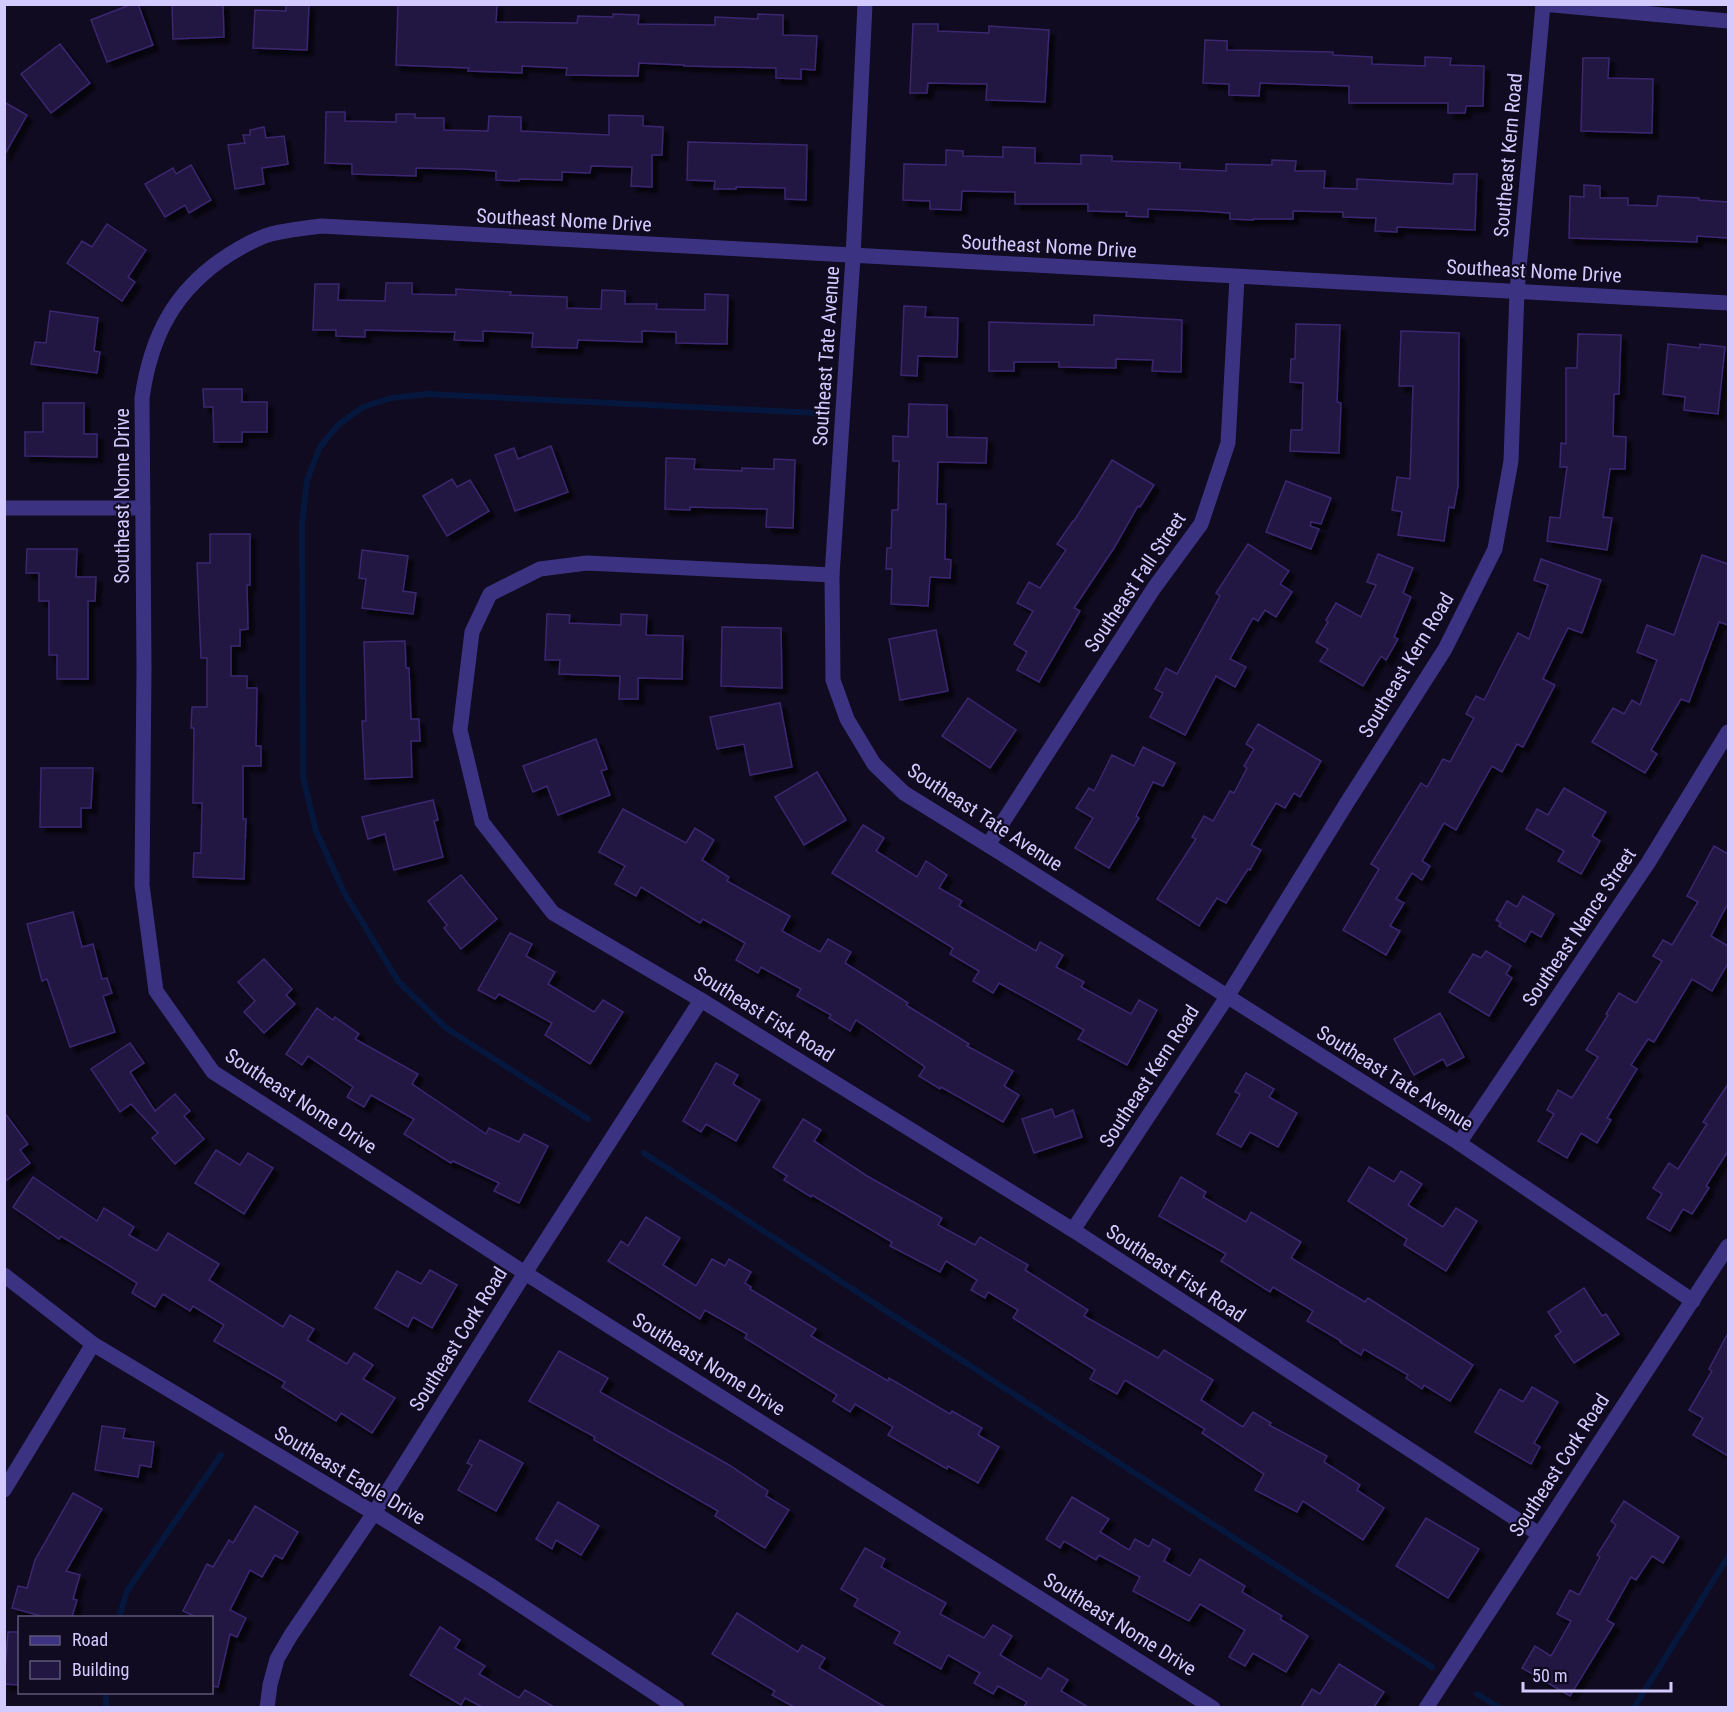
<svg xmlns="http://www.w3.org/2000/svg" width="1733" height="1712" font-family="'Roboto Condensed',sans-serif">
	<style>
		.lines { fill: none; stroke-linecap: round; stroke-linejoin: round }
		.stream { stroke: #06173e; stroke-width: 6 }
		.building { fill: #221642; stroke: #3a276f; stroke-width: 1.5; filter: url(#shadow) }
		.minor { stroke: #3b3382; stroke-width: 15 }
		.labels { text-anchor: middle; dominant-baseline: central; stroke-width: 4.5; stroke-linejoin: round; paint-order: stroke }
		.street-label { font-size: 20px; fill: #d3caff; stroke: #100b20 }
	</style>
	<defs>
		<filter id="shadow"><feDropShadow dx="5.5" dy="5.5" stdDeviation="1.5" flood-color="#0009"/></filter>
	</defs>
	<rect width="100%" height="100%" fill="#100b20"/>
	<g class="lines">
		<g class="stream">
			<polyline points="588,1119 446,1028 398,981 345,894 316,831 303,777 302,524 307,480 320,447 338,425 363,407 391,398 427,394 816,413"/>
			<polyline points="644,1153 1432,1667"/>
			<polyline points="119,1618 127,1591 221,1455"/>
			<polyline points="1477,1694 1500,1708"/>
			<polyline points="106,1708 106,1692"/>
			<polyline points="1634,1708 1728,1557"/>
		</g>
	</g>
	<g class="building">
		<polygon points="132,4 138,4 153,45 107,62 91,20"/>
		<polygon points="172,4 223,4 224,37 173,39"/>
		<polygon points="286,4 309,4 307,50 253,48 255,10 286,11"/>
		<polygon points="398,4 497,4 496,22 577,23 578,16 613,17 613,14 639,15 638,24 715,25 715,17 758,19 758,14 783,15 783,35 817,36 815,70 801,69 801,79 776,78 776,68 684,66 684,65 639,63 638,76 566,75 567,68 522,66 522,73 468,71 469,68 396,65"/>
		<polygon points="913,24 938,24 938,31 989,33 989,26 1049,30 1045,102 986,100 987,84 928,83 927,93 910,93"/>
		<polygon points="1205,40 1227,41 1227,50 1333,52 1333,55 1372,57 1372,64 1425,66 1425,57 1451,58 1450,65 1484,66 1483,106 1466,106 1465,113 1448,113 1448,103 1349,103 1349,86 1260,83 1259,96 1229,95 1229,84 1203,83"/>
		<polygon points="60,44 90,83 51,113 21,74"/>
		<polygon points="1583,58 1609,58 1608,78 1653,79 1652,133 1581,131"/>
		<polygon points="4,102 27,115 4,156"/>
		<polygon points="326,112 345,112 345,121 396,122 396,114 415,114 415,118 444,118 444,130 488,131 489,116 521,117 521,131 609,135 609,115 643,116 643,126 663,127 662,155 652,155 652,187 631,186 632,167 591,166 590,173 562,172 562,180 519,179 519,181 496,180 496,171 464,169 416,168 416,176 352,174 352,164 325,163"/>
		<polygon points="264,127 266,138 284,136 288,164 262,168 264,184 235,189 228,145 245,143 243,135 250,135 250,130"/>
		<polygon points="688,142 807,145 806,200 785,199 785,188 736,187 736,189 714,189 715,181 687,180"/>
		<polygon points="1003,147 1035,148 1035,163 1081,164 1081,155 1112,156 1112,161 1180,163 1180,169 1226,171 1226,164 1272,165 1272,160 1296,161 1295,171 1325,171 1324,188 1357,189 1357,179 1453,184 1454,174 1477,174 1475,230 1397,227 1397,232 1375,231 1376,218 1343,217 1343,212 1293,211 1293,219 1253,219 1253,220 1230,219 1230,213 1201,211 1148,209 1148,217 1126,216 1127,212 1088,211 1088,204 1015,204 1015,192 962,191 961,210 930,209 930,201 903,200 904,164 946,165 946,150 963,151 963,156 1003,157"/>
		<polygon points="191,165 211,200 189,213 185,205 165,217 145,184 173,168 176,174"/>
		<polygon points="1584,185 1600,186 1600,198 1628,198 1628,205 1657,206 1658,196 1699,198 1699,200 1728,202 1728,238 1697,236 1697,242 1569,238 1570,196 1584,197"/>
		<polygon points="107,224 146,250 128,277 135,282 122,301 67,263 82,241 92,247"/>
		<polygon points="386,283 412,283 412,294 456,295 456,289 511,292 510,295 567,297 567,308 601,309 602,290 625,291 625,304 657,304 656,309 705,310 705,294 728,295 727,344 676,343 676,332 642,331 642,342 578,340 577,348 532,347 533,333 483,331 483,341 454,340 455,332 365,330 365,337 336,336 336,330 313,330 315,284 339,284 338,300 385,301"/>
		<polygon points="904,306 926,307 925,317 958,318 957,357 918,356 917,376 901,375"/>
		<polygon points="50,311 98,318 94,351 100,352 97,373 31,364 35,342 46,343"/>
		<polygon points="1094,315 1182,320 1181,372 1152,371 1153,360 1116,359 1116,368 1059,367 1059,362 1014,362 1014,371 989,371 989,322 1094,325"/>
		<polygon points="1296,324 1340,325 1337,402 1341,403 1339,453 1290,451 1291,430 1302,430 1303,383 1290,382 1291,359 1295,359"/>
		<polygon points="1401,331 1459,333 1458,486 1454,508 1449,507 1444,541 1398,535 1402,512 1392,510 1397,477 1410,479 1413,386 1399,386"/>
		<polygon points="1578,334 1621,335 1619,394 1614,394 1613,436 1626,437 1625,469 1610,469 1603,517 1612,518 1607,550 1547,541 1550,517 1560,518 1567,467 1560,467 1561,443 1566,444 1566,368 1577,368"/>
		<polygon points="1668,344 1700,348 1700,344 1725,347 1718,414 1684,410 1685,397 1663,394"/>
		<polygon points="203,389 242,389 242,402 267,402 267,432 242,432 242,442 214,442 213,407 204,407"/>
		<polygon points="43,403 84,403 84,434 97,434 97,457 25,456 25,432 43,432"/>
		<polygon points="909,404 947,405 947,437 987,438 986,463 938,462 937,504 946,504 945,559 951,560 950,578 930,577 928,606 891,604 892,569 886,569 887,548 891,548 892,510 898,510 899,461 893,461 893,436 908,437"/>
		<polygon points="551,446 568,492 515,511 495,455 514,448 518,459"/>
		<polygon points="666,458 695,459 694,469 742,471 742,468 774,469 774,459 795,460 793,528 766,527 767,509 690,507 690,510 665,509"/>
		<polygon points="1112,460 1154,485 1140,507 1138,506 1114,548 1074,608 1080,611 1039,682 1017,670 1027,652 1014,644 1033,611 1017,603 1029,582 1040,588 1066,550 1057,544 1073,521 1074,521"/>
		<polygon points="452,479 457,487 470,480 489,511 447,536 423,496"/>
		<polygon points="1286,481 1331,498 1321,524 1311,522 1310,526 1319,529 1311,549 1266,532"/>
		<polygon points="210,534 250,534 250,585 247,585 248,629 240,630 240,646 231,646 231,676 247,676 247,688 257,688 256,746 261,746 261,766 243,766 243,819 246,819 244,879 193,877 194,853 201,853 202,803 193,803 194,728 191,728 192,707 207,707 207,658 201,658 197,563 210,563"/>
		<polygon points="1248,544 1289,571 1280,584 1292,592 1276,617 1265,610 1258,621 1253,618 1230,659 1246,667 1235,687 1216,676 1185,735 1150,717 1163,693 1155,689 1166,668 1177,674 1220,596 1216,593"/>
		<polygon points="27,549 77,549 76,577 96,577 95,601 88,601 88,679 57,679 57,655 49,655 49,601 39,601 39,573 26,573"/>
		<polygon points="362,550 408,556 403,591 416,593 413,614 362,608 366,579 359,578"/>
		<polygon points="1378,554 1413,568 1403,593 1411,597 1394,637 1398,639 1386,660 1381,656 1363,686 1320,661 1328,649 1316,642 1328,622 1326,620 1336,603 1361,617 1376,585 1367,582"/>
		<polygon points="1702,555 1728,564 1728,625 1719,622 1689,702 1681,699 1651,750 1657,754 1645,773 1592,742 1613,708 1624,714 1632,700 1640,705 1657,660 1637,652 1647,625 1674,635"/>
		<polygon points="1541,559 1601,580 1582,633 1568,628 1543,679 1555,685 1523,747 1517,744 1502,772 1492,766 1456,830 1444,823 1422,861 1430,866 1422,880 1412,873 1396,899 1404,903 1390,926 1400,931 1386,955 1343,930 1379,869 1371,864 1421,783 1427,787 1443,759 1450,762 1474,718 1466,714 1476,696 1484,700 1518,633 1529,639 1548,585 1534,580"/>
		<polygon points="547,614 570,615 569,623 621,625 621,614 647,615 646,635 683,636 682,679 638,678 638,699 619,699 620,676 559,674 560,660 545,660"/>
		<polygon points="722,627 781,628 782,688 721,686"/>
		<polygon points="936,630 948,691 900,700 889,639"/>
		<polygon points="405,641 406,668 409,668 411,719 419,719 420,741 411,741 412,777 365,779 362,721 366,721 364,642"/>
		<polygon points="968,698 1016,730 990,768 942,736"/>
		<polygon points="780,703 792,767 750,775 744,744 717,749 710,717"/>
		<polygon points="1258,724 1321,761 1300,797 1294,793 1285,808 1276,803 1251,845 1261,850 1250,870 1248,869 1226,903 1217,898 1199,926 1157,899 1196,839 1192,837 1204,816 1213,821 1230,791 1234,793 1247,768 1244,766 1254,749 1246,744"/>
		<polygon points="596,739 607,769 601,771 610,795 558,815 547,786 533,792 523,766"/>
		<polygon points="1143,747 1175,763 1163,786 1153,782 1136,816 1139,818 1109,868 1075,848 1093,818 1076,808 1089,788 1094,791 1112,755 1134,766"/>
		<polygon points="41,768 93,768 91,808 81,808 81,827 40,827"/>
		<polygon points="817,772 846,820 804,845 775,797"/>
		<polygon points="1564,788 1606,812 1592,836 1600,841 1581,874 1558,861 1564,851 1526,829 1537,809 1548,815"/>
		<polygon points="433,800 438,820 434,821 443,857 394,870 385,834 368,839 362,817"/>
		<polygon points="623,809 686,843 695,828 714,840 702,860 729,877 727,881 790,916 782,931 820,952 828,939 851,952 845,963 908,1003 906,1005 969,1044 967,1046 1013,1071 1004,1086 1019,1095 1003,1122 941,1087 940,1089 919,1076 925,1067 856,1020 850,1031 829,1018 831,1015 797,996 801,989 761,967 758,973 736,960 745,943 703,919 700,923 641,887 636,896 615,884 625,866 599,852"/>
		<polygon points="863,825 884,838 876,851 917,877 926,861 947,875 939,888 962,901 959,906 1036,951 1040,942 1063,955 1056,967 1084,982 1081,987 1131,1014 1139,1000 1157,1010 1127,1065 1078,1039 1084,1030 999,983 993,993 973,981 979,971 950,954 953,948 832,873"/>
		<polygon points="1714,846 1728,854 1728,903 1711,936 1728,946 1728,963 1712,991 1692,979 1654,1042 1648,1039 1631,1065 1637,1069 1607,1118 1611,1120 1597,1143 1581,1133 1567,1158 1538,1141 1554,1114 1547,1110 1558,1090 1572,1098 1598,1057 1586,1050 1608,1015 1606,1014 1619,993 1636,1003 1662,961 1653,956 1663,940 1672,945 1698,902 1687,896"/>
		<polygon points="461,875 497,919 461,949 444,928 447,925 428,901"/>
		<polygon points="1523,896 1554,914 1541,937 1531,931 1525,942 1499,926 1501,923 1496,920 1507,901 1517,907"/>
		<polygon points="73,912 82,947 93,944 102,979 107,978 112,993 103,996 115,1032 70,1047 47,979 42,981 27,924"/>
		<polygon points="510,933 532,944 526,956 555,972 548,984 594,1012 603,1000 623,1012 590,1064 545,1035 552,1023 499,994 495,999 478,990"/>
		<polygon points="1486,951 1511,966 1506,974 1512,978 1489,1016 1449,992 1473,954 1481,958"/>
		<polygon points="264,959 292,989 286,995 295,1004 264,1033 244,1012 255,1001 238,982"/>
		<polygon points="317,1008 333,1020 335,1017 359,1034 355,1039 418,1074 412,1084 486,1134 489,1128 519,1142 524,1134 548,1146 519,1203 494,1191 499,1183 453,1161 451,1163 404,1134 414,1119 371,1095 364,1107 347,1097 353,1087 308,1056 302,1065 286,1054"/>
		<polygon points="1440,1013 1464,1057 1447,1066 1443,1059 1414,1075 1394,1039"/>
		<polygon points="130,1043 144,1063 130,1072 155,1111 175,1094 190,1111 184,1116 204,1139 175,1164 152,1138 158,1133 131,1104 120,1112 91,1069"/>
		<polygon points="716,1063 738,1075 733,1084 760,1100 736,1141 706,1124 701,1132 683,1121"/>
		<polygon points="1246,1073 1274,1089 1269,1097 1297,1113 1278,1147 1250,1132 1241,1147 1217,1134 1240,1094 1235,1092"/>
		<polygon points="1728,1084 1728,1151 1706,1186 1709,1188 1692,1214 1683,1209 1670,1231 1647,1218 1662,1194 1653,1188 1669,1163 1678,1169 1707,1124 1703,1122"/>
		<polygon points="1052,1109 1055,1117 1073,1110 1082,1137 1034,1153 1022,1119"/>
		<polygon points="4,1112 28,1144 20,1150 30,1163 4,1182"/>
		<polygon points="803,1119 821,1130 814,1141 867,1176 942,1218 938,1225 975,1245 980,1237 1028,1265 1025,1270 1088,1310 1084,1316 1158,1358 1164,1350 1213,1380 1201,1400 1243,1427 1253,1412 1271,1423 1269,1425 1327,1456 1324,1462 1360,1485 1357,1490 1384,1508 1363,1540 1303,1501 1297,1512 1255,1490 1264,1474 1202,1433 1205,1429 1125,1380 1117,1394 1090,1379 1095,1370 1013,1318 1018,1310 988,1292 985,1298 971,1290 977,1280 946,1261 940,1272 890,1246 892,1242 812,1195 811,1197 784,1180 787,1176 773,1167"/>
		<polygon points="216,1150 240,1165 248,1153 273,1168 244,1214 195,1183"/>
		<polygon points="1369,1167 1394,1182 1401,1171 1422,1184 1408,1205 1443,1227 1456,1208 1477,1221 1446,1271 1404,1245 1407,1239 1348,1201"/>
		<polygon points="33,1177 97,1221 104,1208 134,1227 129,1235 157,1251 168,1233 219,1264 209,1280 283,1327 290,1315 314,1329 307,1340 347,1364 354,1353 373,1365 363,1379 395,1398 372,1433 341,1413 336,1421 282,1387 285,1382 214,1341 224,1325 193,1306 190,1311 163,1294 155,1307 132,1293 137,1283 61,1236 59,1239 13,1207"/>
		<polygon points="1181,1177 1206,1192 1203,1197 1246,1222 1251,1212 1301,1242 1291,1258 1365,1302 1368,1298 1473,1365 1450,1401 1424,1385 1422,1389 1406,1378 1408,1375 1364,1349 1361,1355 1340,1342 1341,1341 1307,1321 1313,1311 1273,1287 1270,1292 1221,1261 1226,1254 1159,1216"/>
		<polygon points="646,1217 680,1238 663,1265 696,1286 712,1259 725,1266 729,1259 751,1272 745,1283 751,1287 750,1289 816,1329 811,1336 888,1381 889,1378 950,1414 952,1411 982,1428 978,1435 999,1447 978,1483 948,1466 947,1469 888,1435 893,1427 855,1404 850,1412 833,1401 837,1395 745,1338 747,1334 705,1310 700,1319 608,1261 621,1241 628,1246"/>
		<polygon points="430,1270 457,1285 432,1328 413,1317 408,1327 375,1308 397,1271 421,1284"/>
		<polygon points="1584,1288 1602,1316 1606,1314 1619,1334 1574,1363 1555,1336 1561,1332 1548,1312"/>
		<polygon points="1728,1333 1728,1456 1693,1435 1703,1418 1689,1410 1712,1371 1709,1369"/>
		<polygon points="559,1351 608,1378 600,1392 729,1465 768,1491 766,1496 789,1510 765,1548 715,1516 718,1511 594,1440 595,1437 529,1401"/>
		<polygon points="1532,1387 1558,1402 1534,1443 1540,1447 1531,1464 1475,1432 1500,1389 1523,1402"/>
		<polygon points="102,1426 125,1429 123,1438 154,1442 151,1467 140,1465 138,1477 95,1470"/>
		<polygon points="480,1440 523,1463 496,1511 458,1490 472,1465 467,1463"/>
		<polygon points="73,1493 102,1509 66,1571 80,1575 73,1599 77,1600 72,1617 45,1617 12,1608 18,1586 27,1588 35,1560"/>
		<polygon points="1072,1497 1109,1519 1100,1532 1129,1550 1135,1539 1149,1547 1153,1539 1170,1549 1164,1561 1190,1576 1200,1559 1245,1586 1242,1592 1282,1616 1280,1619 1308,1636 1286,1672 1253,1653 1245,1666 1229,1657 1245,1630 1200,1604 1189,1621 1133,1591 1140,1577 1099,1555 1096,1560 1064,1541 1060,1548 1046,1539"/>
		<polygon points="1624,1501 1679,1537 1663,1563 1652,1556 1636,1580 1631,1577 1607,1620 1614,1624 1570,1696 1522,1668 1535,1646 1551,1656 1571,1621 1557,1614 1570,1590 1579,1595 1600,1557 1597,1555 1616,1525 1611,1521"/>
		<polygon points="558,1502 599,1526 581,1555 556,1540 552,1549 536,1539"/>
		<polygon points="255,1506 298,1532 282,1559 275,1555 262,1577 250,1570 230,1610 246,1618 237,1637 230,1634 218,1687 212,1686 212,1617 196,1617 183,1611 207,1564 213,1567 229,1540 233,1543"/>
		<polygon points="1426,1518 1479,1549 1448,1598 1396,1566"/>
		<polygon points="865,1548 885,1559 881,1567 946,1603 940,1614 984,1638 993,1625 1012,1636 1000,1655 1041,1679 1048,1668 1068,1680 1061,1691 1088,1707 1024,1707 1027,1702 998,1686 993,1694 974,1683 980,1673 948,1655 941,1669 894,1643 900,1632 854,1606 858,1599 841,1589"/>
		<polygon points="737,1613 798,1652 802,1645 825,1658 819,1668 885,1707 794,1707 772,1695 775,1691 712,1654"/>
		<polygon points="440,1627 460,1640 455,1648 485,1666 479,1674 519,1698 525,1690 554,1707 482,1707 465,1698 461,1705 410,1675"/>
		<polygon points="8,1632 20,1632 20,1685 4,1684"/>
		<polygon points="1339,1664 1384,1692 1374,1707 1301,1707 1312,1689 1320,1694"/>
	</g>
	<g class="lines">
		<g class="minor">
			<polyline points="865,4 853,257 832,575 833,680 847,719 874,764 904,793 988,845 1459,1143 1693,1301"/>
			<polyline points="1542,4 1728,21"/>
			<polyline points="4,508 143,508"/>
			<polyline points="832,575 587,563 540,569 490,594 472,632 460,730 482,822 553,913 701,1000 1073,1230 1539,1534"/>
			<polyline points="988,845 1154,588 1201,524 1228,443 1237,278"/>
			<polyline points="1459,1143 1648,863 1728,732"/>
			<polyline points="1073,1230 1227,997 1348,801 1445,649 1495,549 1511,461 1517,291 1543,5"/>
			<polyline points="4,1275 93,1344 374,1513 490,1585 677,1708"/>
			<polyline points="4,1490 93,1344"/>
			<polyline points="267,1708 270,1685 277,1659 291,1635 374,1513 525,1273 701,1000"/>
			<path d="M1213 1708 525 1273 213 1072 156 991 142 885 144 669 142 398C151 335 175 289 230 254 243 246 257 238 271 234 288 230 304 228 321 226L1728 303"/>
			<polyline points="1426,1708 1728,1246"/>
		</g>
	</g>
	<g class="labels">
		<g class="street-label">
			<text transform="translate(1508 155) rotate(-85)">Southeast Kern Road</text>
			<text transform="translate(564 220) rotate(3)">Southeast Nome Drive</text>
			<text transform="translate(1049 246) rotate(3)">Southeast Nome Drive</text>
			<text transform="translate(1534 271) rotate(3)">Southeast Nome Drive</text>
			<text transform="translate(826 356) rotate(-86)">Southeast Tate Avenue</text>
			<text transform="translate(122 496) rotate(-90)">Southeast Nome Drive</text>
			<text transform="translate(1135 582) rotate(-56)">Southeast Fall Street</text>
			<text transform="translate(1406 665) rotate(-59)">Southeast Kern Road</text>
			<text transform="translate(985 817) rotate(33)">Southeast Tate Avenue</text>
			<text transform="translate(1579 927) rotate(-56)">Southeast Nance Street</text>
			<text transform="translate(764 1014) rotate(32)">Southeast Fisk Road</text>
			<text transform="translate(1149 1076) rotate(-57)">Southeast Kern Road</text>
			<text transform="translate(1395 1078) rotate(32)">Southeast Tate Avenue</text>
			<text transform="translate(301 1101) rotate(33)">Southeast Nome Drive</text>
			<text transform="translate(1176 1273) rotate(33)">Southeast Fisk Road</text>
			<text transform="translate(458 1339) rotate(-58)">Southeast Cork Road</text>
			<text transform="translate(709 1364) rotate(32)">Southeast Nome Drive</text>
			<text transform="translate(1559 1465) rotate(-57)">Southeast Cork Road</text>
			<text transform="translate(350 1475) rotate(31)">Southeast Eagle Drive</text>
			<text transform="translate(1120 1624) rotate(32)">Southeast Nome Drive</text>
		</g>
	</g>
	<rect width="1733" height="1712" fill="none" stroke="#d3caff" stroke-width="12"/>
	<rect x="18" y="1616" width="195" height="78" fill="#100b20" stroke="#5e5779" stroke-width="1.5"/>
	<rect x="30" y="1636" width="30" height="9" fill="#3b3382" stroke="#5e5779" stroke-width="1.5"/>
	<text x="72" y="1646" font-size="18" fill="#d3caff">Road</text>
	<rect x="30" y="1661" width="30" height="18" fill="#221642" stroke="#5e5779" stroke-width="1.5"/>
	<text x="72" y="1676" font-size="18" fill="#d3caff">Building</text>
	<path d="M1523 1682v9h148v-9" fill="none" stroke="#d3caff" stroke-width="3"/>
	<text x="1532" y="1682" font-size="18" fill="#d3caff" stroke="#100b20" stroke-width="4.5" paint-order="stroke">50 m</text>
</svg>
